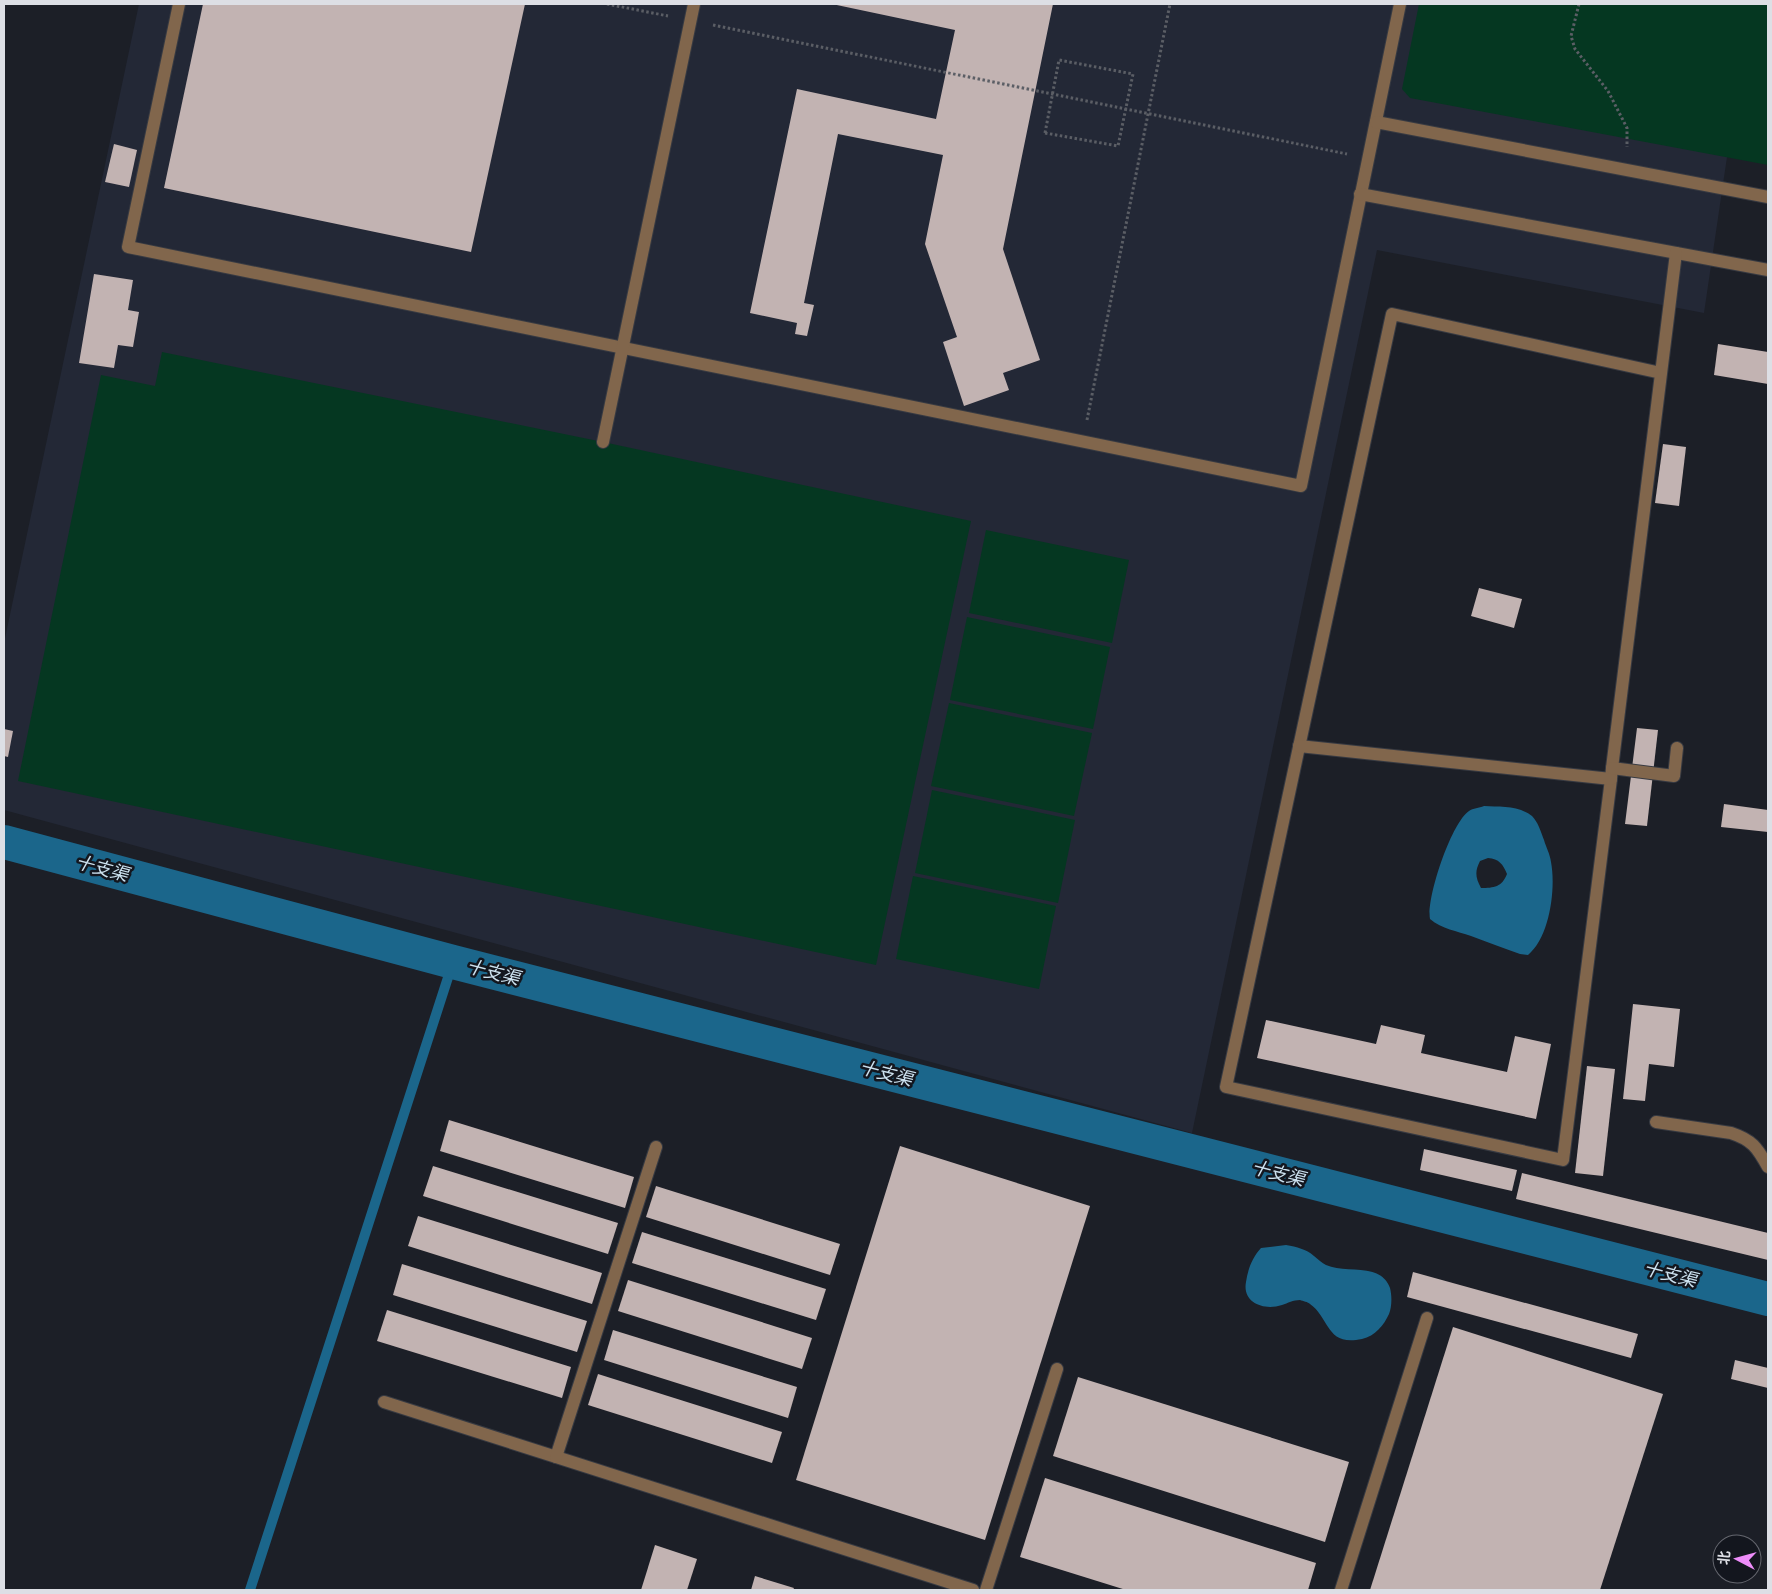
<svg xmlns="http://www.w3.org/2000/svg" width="1772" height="1594" font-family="'Space Grotesk','Noto Sans SC',sans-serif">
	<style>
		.built { fill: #232836 }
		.green { fill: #053721 }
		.water { fill: #1b668b; fill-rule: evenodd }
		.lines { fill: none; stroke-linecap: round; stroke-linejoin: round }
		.stream { stroke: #1b668b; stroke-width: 10 }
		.canal { stroke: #1b668b; stroke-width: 34 }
		.building { fill: #c2b3b2 }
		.minor-casing { stroke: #373a42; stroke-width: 14 }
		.path { stroke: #5b5e65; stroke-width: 3; stroke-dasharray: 2.5 2.5; stroke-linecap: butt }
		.minor { stroke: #81664c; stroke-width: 12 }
		.path-bridge { stroke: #5b5e65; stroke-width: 3; stroke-dasharray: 2.5 2.5; stroke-linecap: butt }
		.labels { text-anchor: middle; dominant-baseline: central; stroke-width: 5; stroke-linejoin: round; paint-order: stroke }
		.water-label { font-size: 18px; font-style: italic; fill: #cde2f0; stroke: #13161e }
	</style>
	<rect width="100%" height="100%" fill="#1c1f27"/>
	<polygon class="built" points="139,4 1735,4 1727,157 1704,313 1377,250 1192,1133 4,810 4,643"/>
	<g class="green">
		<polygon points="1419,4 1768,4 1768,165 1410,98 1402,89"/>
		<polygon points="162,352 603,442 971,521 876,965 18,781 101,375 155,386"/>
		<polygon points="986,530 1129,560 1112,643 969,613"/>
		<polygon points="967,617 1110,647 1093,729 950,700"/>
		<polygon points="949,703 1092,733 1074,816 931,786"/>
		<polygon points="932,790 1075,820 1058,903 915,873"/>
		<polygon points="913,876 1056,906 1039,989 896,959"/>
	</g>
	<g class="water">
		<path d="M1484 806C1500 807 1518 805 1532 816 1538 822 1541 832 1544 840 1546 847 1550 854 1551 862 1556 888 1550 937 1528 955L1520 954C1503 948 1487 942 1471 936 1457 931 1442 929 1430 919 1426 899 1451 823 1469 811 1473 808 1479 808 1484 806ZM1488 858C1499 859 1503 864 1507 874 1502 887 1494 888 1481 888 1475 877 1475 871 1480 861Z"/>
		<path d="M1286 1245C1297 1247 1306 1249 1314 1256 1318 1259 1322 1263 1326 1265 1346 1274 1381 1262 1390 1288 1392 1296 1392 1306 1389 1314 1384 1325 1375 1336 1362 1339 1326 1347 1330 1318 1310 1304 1308 1302 1303 1301 1300 1300 1293 1300 1288 1303 1282 1305 1264 1311 1242 1303 1246 1282 1248 1269 1252 1258 1261 1248Z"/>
	</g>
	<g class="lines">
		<polyline class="stream" points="250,1590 453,962"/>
		<polyline class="canal" points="4,842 453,962 1768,1299"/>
	</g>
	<g class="building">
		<polygon points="203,4 525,4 471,252 164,188"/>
		<polygon points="832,4 1053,4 1003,249 1040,360 1003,373 1009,390 964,406 943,342 957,337 925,244 943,155 838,134 804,303 814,305 807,336 795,334 797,323 750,313 797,89 936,119 955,30"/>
		<polygon points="114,144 137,150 129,187 105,182"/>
		<polygon points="94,274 133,280 128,310 139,312 133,347 118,345 114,368 79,363"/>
		<polygon points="1718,344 1768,352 1768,384 1714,375"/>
		<polygon points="1663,444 1686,447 1679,506 1655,503"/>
		<polygon points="1479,588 1522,599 1514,628 1471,616"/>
		<polygon points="1637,728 1658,730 1647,826 1625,824"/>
		<polygon points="4,729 13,731 8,757 4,756"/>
		<polygon points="1724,804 1768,810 1768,832 1721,827"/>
		<polygon points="1633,1004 1680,1009 1674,1067 1649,1064 1645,1101 1623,1099"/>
		<polygon points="1266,1020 1376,1044 1381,1025 1425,1035 1421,1053 1507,1072 1515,1036 1551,1044 1536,1119 1257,1058"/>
		<polygon points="1587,1066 1615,1069 1603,1176 1575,1173"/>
		<polygon points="449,1120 634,1177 625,1208 440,1151"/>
		<polygon points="900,1146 1090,1206 985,1540 796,1480"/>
		<polygon points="1424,1149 1517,1170 1512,1191 1420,1170"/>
		<polygon points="433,1166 618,1223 608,1254 423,1196"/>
		<polygon points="1522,1173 1768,1233 1768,1260 1516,1199"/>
		<polygon points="656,1186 840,1244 830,1275 646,1217"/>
		<polygon points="418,1216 602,1273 592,1304 408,1246"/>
		<polygon points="642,1232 826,1289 816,1320 632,1263"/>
		<polygon points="402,1264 587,1321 577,1352 393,1295"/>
		<polygon points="1413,1272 1638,1334 1631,1358 1407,1297"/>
		<polygon points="628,1280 812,1338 802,1369 618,1311"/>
		<polygon points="387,1310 571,1367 562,1398 377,1341"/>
		<polygon points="1453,1327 1663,1394 1600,1590 1370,1590"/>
		<polygon points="613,1330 797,1387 788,1418 604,1360"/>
		<polygon points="1735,1360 1768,1368 1768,1388 1731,1379"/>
		<polygon points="598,1374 782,1432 772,1463 588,1405"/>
		<polygon points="1078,1377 1349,1462 1325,1542 1053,1456"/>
		<polygon points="1045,1478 1316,1563 1308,1590 1126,1590 1020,1557"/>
		<polygon points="655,1545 697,1559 687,1590 641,1590"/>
		<polygon points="755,1576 794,1588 793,1590 751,1590"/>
	</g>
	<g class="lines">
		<defs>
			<g id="minor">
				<polyline points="179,4 128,247 1301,486 1400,4"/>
				<polyline points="1376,122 1768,197"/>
				<polyline points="1360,194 1768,270"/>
				<polyline points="1661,373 1392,314 1226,1087 1563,1160 1611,779 1612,768 1676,253"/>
				<polyline points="603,442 694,4"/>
				<polyline points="1299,746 1611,779"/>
				<polyline points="1612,768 1674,776 1677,748"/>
				<path d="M1656 1122 1731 1133C1752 1140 1757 1147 1768 1167"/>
				<polyline points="384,1402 973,1590"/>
				<polyline points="556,1457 656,1147"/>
				<polyline points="986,1590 1057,1369"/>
				<polyline points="1341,1590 1427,1318"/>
			</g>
		</defs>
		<use href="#minor" class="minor-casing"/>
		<g class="path">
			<polyline points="607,4 668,16"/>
			<polyline points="1579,4 1571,36 1575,49 1608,91 1627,128 1627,147"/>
			<polyline points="713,25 1347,154"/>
			<polyline points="1045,133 1118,146 1133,74 1059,60"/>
			<polyline points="1087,420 1170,4"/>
		</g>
		<use href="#minor" class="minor"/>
		<polyline class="path-bridge" points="1045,133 1059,60"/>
	</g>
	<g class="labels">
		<g class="water-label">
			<text transform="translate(102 868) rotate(15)">十支渠</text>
			<text transform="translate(493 972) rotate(14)">十支渠</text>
			<text transform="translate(886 1073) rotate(14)">十支渠</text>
			<text transform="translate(1278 1173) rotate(14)">十支渠</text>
			<text transform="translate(1670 1274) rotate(14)">十支渠</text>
		</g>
	</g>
	<rect width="1772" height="1594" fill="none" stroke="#dddfe5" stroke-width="10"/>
	<g transform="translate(1737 1559) rotate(276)"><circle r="24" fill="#13161e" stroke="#64666e"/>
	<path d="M0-4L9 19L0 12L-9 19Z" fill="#ed8cf9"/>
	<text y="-8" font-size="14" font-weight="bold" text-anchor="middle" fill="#dddfe5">北</text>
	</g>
</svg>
